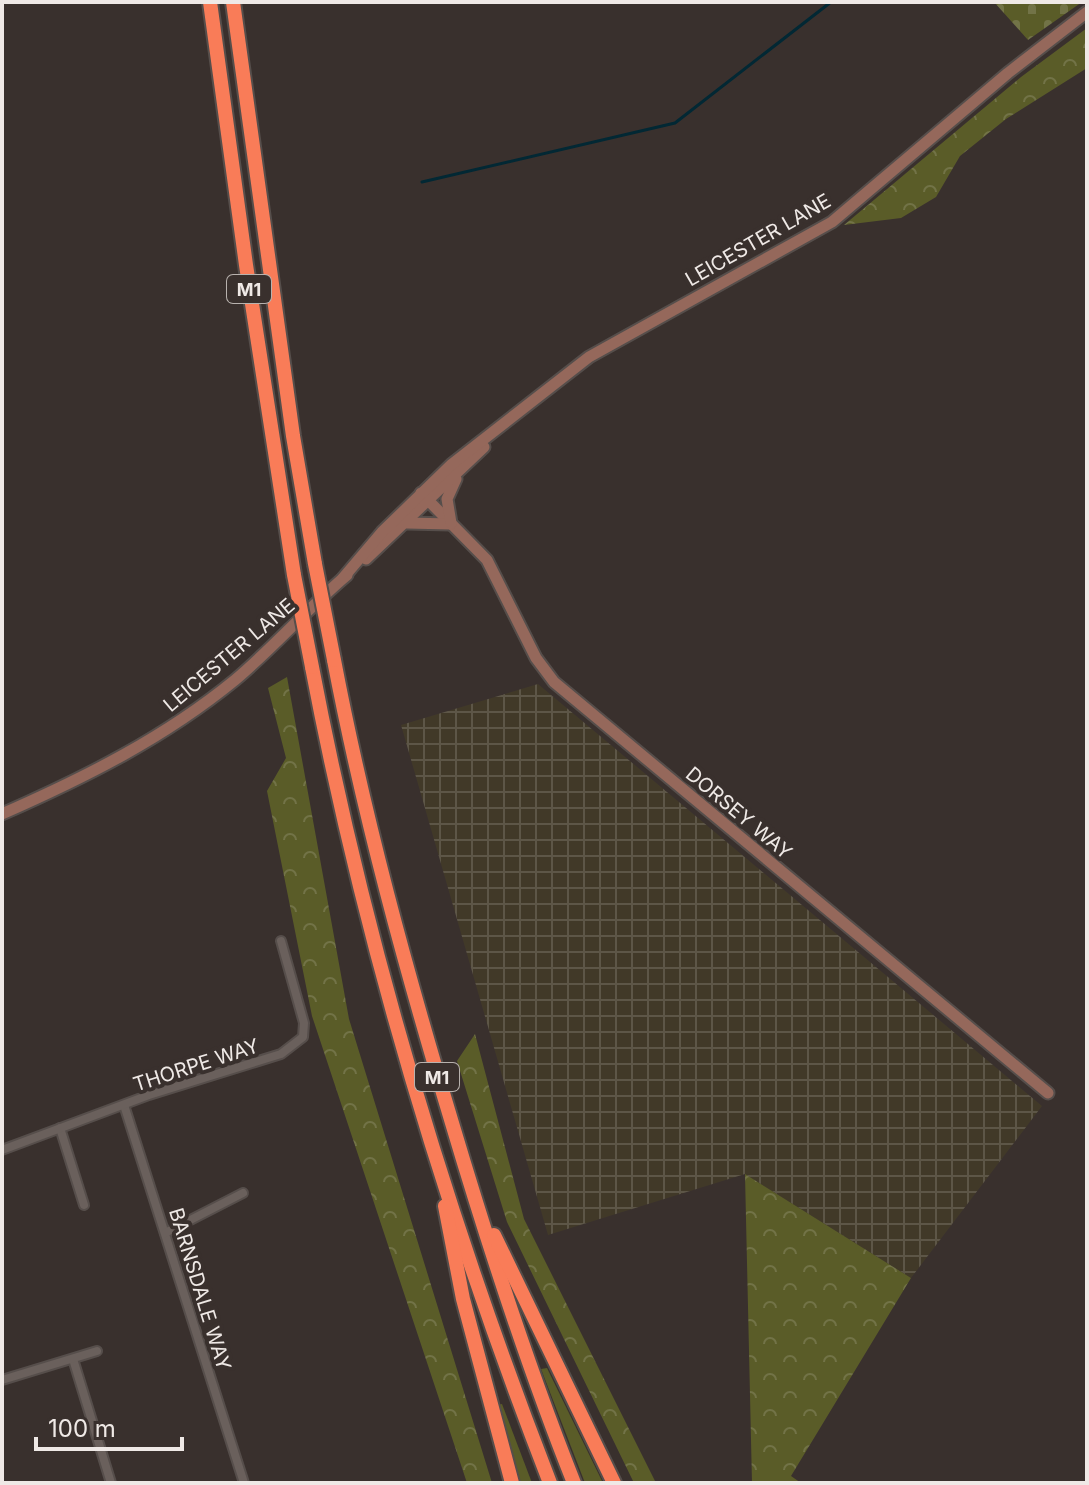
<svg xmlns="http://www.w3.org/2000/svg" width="1089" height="1485" font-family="Inter,sans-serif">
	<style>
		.industrial { fill: url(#industrial-grid) }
		.grass { fill: #5a5c28 }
		.forest { fill: url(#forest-crowns) }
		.cemetery { fill: url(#cemetery-stones) }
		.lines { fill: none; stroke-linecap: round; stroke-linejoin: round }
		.stream { stroke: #022834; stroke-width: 3 }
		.street-casing { stroke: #564e4b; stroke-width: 12 }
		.secondary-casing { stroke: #564e4b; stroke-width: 15 }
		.highway-casing { stroke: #564e4b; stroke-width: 18 }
		.street { stroke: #6a605c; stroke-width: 8 }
		.secondary { stroke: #95685b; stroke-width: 11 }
		.highway { stroke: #f97c58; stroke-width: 14 }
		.highway-bridge-casing { stroke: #564e4b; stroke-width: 18; stroke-linecap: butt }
		.highway-bridge { stroke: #f97c58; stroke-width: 14 }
		.labels { text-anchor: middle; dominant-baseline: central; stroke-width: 8; stroke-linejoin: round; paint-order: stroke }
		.shield { fill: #39302d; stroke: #b8b2ae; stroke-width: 2 }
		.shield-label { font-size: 18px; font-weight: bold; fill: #efe9e6 }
		.street-label { font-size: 20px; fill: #efe9e6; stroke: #39302d }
	</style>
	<defs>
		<pattern id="industrial-grid" width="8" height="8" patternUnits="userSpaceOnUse" patternTransform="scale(2)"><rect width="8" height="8" fill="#413928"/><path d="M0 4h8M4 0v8" fill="none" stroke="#5d5647"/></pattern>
		<pattern id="forest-crowns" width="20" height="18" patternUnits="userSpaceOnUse" patternTransform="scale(2)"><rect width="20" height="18" fill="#5a5c28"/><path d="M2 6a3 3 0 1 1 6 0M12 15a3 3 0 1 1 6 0" fill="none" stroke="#727347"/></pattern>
		<pattern id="cemetery-stones" width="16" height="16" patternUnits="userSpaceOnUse" patternTransform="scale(2)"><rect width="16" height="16" fill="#5a5c28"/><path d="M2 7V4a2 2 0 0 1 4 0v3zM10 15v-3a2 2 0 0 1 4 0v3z" fill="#727347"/></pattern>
	</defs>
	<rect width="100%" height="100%" fill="#39302d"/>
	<polygon class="industrial" points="538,684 1042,1106 911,1278 745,1174 548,1235 401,725"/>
	<g class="grass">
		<polygon points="547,1368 603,1483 585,1483 541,1369"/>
		<polygon points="502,1404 532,1483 520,1483 496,1405"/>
	</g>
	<g class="forest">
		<polygon points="1087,28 1087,68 1006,119 960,156 936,197 901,218 844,225 1021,77"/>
		<polygon points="287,677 349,1019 492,1483 467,1483 312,1016 267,791 286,758 268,688"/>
		<polygon points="475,1034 524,1219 656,1483 634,1483 507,1222 457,1061"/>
		<polygon points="745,1174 911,1278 791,1476 801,1483 752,1483"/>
	</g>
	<polygon class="cemetery" points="994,2 1082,2 1028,40"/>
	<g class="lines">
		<polyline class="stream" points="422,182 675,123 831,2"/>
		<defs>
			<g id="street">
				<polyline points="124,1105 244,1483"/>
				<polyline points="60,1128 84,1205"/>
				<polyline points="2,1150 149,1095 281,1054 303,1037 304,1023 281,941"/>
				<polyline points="165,1233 243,1193"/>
				<polyline points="73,1359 111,1483"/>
				<polyline points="2,1380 97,1351"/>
			</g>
			<g id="secondary">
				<polyline points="421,493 487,560 536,658 554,682 1048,1093"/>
				<polyline points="407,523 451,524"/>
				<polyline points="451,523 447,499 456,479"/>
				<polyline points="366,559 484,447"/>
				<polyline points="343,578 382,532 452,464 589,357 832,222 1008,73 1087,12"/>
				<path d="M2 814C86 777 164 738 235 680 274 647 308 608 347 575"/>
			</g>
			<g id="highway">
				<polyline points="210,2 246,265 294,575"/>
				<polyline points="233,2 293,436 315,564"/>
				<path d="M334 660C364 817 406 970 452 1123 488 1244 527 1365 574 1483"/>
				<path d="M312 667C365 945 448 1220 550 1483"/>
				<polyline points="445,1206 463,1299 512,1483"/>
				<polyline points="494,1235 614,1483"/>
			</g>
		</defs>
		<use href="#street" class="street-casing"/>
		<use href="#secondary" class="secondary-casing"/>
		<use href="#highway" class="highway-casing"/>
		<use href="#street" class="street"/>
		<use href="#secondary" class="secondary"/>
		<use href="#highway" class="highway"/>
		<defs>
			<g id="highway-bridge">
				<polyline points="315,564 334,660"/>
				<polyline points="294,575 312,667"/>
			</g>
		</defs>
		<use href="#highway-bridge" class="highway-bridge-casing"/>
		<use href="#highway-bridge" class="highway-bridge"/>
	</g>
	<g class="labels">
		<g class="shield">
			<rect x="227" y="275" width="44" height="28" rx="6"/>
			<rect x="415" y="1063" width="44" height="28" rx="6"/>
		</g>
		<g class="shield-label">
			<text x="249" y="289">M1</text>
			<text x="437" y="1077">M1</text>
		</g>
		<g class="street-label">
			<text transform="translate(758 240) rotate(-30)">LEICESTER LANE</text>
			<text transform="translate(229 655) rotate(-40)">LEICESTER LANE</text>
			<text transform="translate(739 813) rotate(40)">DORSEY WAY</text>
			<text transform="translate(196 1065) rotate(-18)">THORPE WAY</text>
			<text transform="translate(200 1289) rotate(73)">BARNSDALE WAY</text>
		</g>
	</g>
	<rect width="1089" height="1485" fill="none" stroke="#efe9e6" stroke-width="8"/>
	<path d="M36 1437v12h146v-12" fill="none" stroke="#efe9e6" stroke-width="4"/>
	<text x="48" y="1437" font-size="24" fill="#efe9e6" stroke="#39302d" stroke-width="6" paint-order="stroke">100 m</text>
</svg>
